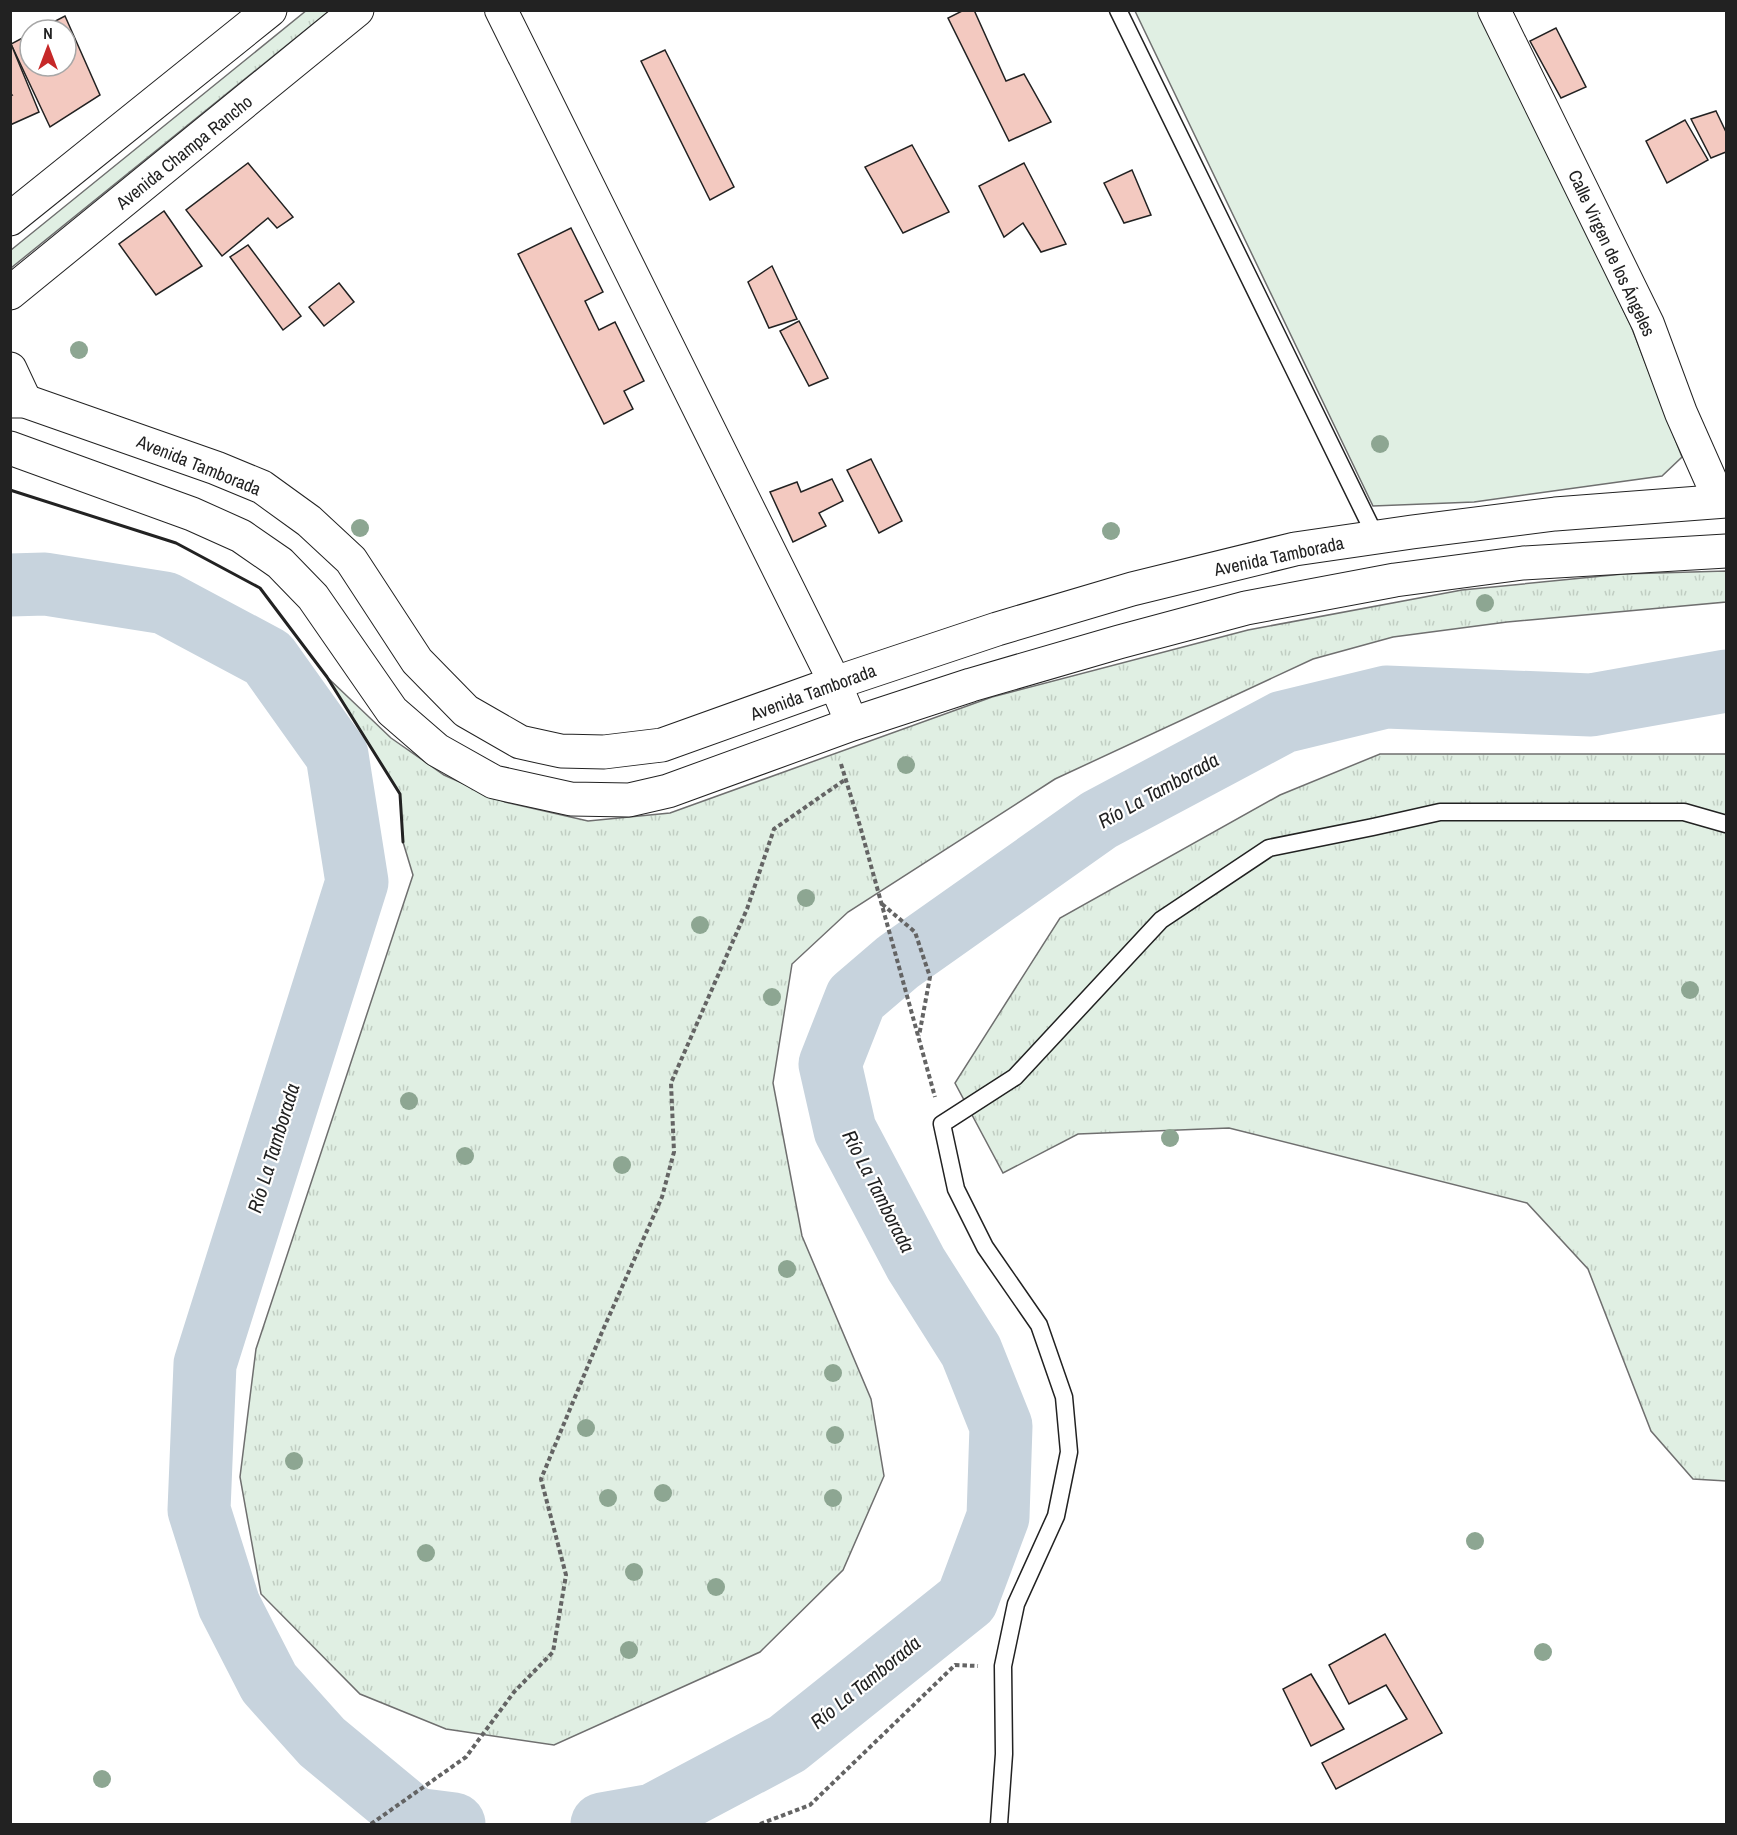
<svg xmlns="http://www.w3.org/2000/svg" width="1737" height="1835" font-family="'Archivo Narrow',sans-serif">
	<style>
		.grass { fill: url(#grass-tufts); stroke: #6f6f6f; stroke-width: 1.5 }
		.green { fill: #e0efe3; stroke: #6f6f6f; stroke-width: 1.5 }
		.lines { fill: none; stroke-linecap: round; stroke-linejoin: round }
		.river { stroke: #c7d3dd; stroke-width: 63 }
		.building { fill: #f3c9c0; stroke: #222; stroke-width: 1.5 }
		.lane-casing { stroke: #222; stroke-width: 19 }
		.street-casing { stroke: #222; stroke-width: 34 }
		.secondary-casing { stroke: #222; stroke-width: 35 }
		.primary-casing { stroke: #222; stroke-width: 35 }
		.path { stroke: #646464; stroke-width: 4; stroke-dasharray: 4.5 3; stroke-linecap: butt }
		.lane { stroke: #fff; stroke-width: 16 }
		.street { stroke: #fff; stroke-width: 32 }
		.secondary { stroke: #fff; stroke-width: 33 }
		.primary { stroke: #fff; stroke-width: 33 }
		.wall { stroke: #222; stroke-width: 3 }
		.tree { fill: #8da692 }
		.labels { text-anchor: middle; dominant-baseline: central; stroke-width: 4.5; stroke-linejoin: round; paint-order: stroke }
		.street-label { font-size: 18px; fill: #222; stroke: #fff }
		.water-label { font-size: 20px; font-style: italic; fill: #222; stroke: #fff }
	</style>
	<defs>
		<pattern id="grass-tufts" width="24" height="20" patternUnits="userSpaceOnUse" patternTransform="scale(1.5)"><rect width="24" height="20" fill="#e0efe3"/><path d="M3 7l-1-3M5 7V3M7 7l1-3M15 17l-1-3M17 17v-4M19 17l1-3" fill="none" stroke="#c0cdc2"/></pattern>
	</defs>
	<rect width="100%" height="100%" fill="#fff"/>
	<g class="grass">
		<polygon points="307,10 329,11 11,268 11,250"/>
		<polygon points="1726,571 1726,602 1507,622 1393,637 1313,659 1055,779 848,912 792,964 773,1083 802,1236 871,1399 884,1476 843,1570 760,1652 554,1745 446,1729 360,1694 261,1594 240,1477 256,1349 413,875 403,842 400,794 327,677 391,738 444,775 505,802 588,821 670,813 992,697 1248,630 1462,590 1623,574"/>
		<polygon points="1380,754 1726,754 1726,1481 1693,1479 1651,1431 1588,1269 1527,1203 1229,1128 1078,1134 1003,1173 955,1083 1060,918 1280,795"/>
	</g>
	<polygon class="green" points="1135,11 1480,11 1631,326 1682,457 1662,476 1474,502 1373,506"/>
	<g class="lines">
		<g class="river">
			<polyline points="10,585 45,584 165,603 268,658 337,755 357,882 205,1364 199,1510 229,1605 269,1683 322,1742 415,1819 454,1824"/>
			<polyline points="602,1824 653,1815 787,1744 967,1600 998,1517 1001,1426 971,1351 916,1264 845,1130 830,1064 856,998 898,962 1099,820 1283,722 1386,697 1591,705 1726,681"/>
		</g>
	</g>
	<g class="building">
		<polygon points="964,10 974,10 1006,81 1024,74 1051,122 1009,141 948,18"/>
		<polygon points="65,16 100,95 50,127 11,44 30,34 30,66 66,66 66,30 38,30"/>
		<polygon points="1556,28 1586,87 1561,98 1530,41"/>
		<polygon points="11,44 39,112 10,125 10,95 12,95 10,92"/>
		<polygon points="665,50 734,187 710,200 641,61"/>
		<polygon points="1716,111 1726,132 1726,152 1711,158 1691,119"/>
		<polygon points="1685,120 1708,160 1667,183 1646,141"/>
		<polygon points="912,145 949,212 903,233 865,167"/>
		<polygon points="248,163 293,217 277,228 268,218 222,256 186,210"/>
		<polygon points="1024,163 1066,244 1041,252 1023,223 1004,237 979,186"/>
		<polygon points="1132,170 1151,215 1124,223 1104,183"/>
		<polygon points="164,211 202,266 156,295 119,244"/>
		<polygon points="571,228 603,292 585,301 599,330 615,322 644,381 624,391 633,409 604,424 518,254"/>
		<polygon points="248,245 301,316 283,330 230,257"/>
		<polygon points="772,266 797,319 769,328 748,282"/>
		<polygon points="339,283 354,302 324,326 309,307"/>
		<polygon points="799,321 828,378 809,386 780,331"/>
		<polygon points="871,459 902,521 879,533 847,470"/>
		<polygon points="832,479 843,501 819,513 826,526 793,542 770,492 797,482 801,492"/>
		<polygon points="1385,1634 1442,1733 1336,1789 1322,1763 1407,1719 1386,1685 1349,1704 1329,1665"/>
		<polygon points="1311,1674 1344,1729 1311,1746 1283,1689"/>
	</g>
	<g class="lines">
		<defs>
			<g id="lane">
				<polyline points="1118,10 1376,537"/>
				<polyline points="999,1824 1004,1754 1003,1666 1016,1604 1056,1516 1069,1452 1064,1397 1039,1325 985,1247 956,1189 942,1124 1015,1077 1161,920 1269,848 1373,827 1440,812 1684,812 1726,824"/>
			</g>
			<g id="street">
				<polyline points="501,10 835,683 852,724"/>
				<polyline points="1494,10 1648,324 1681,413 1720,501"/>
			</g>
			<g id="secondary">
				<polyline points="10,219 270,10"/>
				<polyline points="10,293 357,10"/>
			</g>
			<g id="primary">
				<polyline points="10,369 25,401"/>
				<polyline points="10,401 25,401 216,468 262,487 309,521 351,560 417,661 466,711 520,742 561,751 604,752 662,745 835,683 997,629 1132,589 1295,549 1412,532 1555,514 1726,501"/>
				<polyline points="10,448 192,514 241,536 280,563 313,597 392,711 437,750 494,782 571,799 629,800 668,791 852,724 971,685 1119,642 1246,608 1395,580 1523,563 1726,551"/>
			</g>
		</defs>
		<use href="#lane" class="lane-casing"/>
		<use href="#street" class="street-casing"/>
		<use href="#secondary" class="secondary-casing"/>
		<use href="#primary" class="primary-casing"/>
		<g class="path">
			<polyline points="841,764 860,826 935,1097"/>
			<polyline points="882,904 915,932 930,977 919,1036"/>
			<polyline points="371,1824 466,1757 514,1692 553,1652 566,1575 541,1479 602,1332 662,1197 674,1152 671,1083 747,909 774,829 846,779"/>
			<polyline points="760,1824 810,1805 955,1665 978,1666"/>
		</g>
		<use href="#lane" class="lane"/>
		<use href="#street" class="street"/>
		<use href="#secondary" class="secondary"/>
		<use href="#primary" class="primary"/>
		<polyline class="wall" points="10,490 176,543 260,588 327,677 400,794 403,842"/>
	</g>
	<g class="tree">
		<circle cx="79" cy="350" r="9"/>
		<circle cx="1380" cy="444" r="9"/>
		<circle cx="360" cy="528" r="9"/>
		<circle cx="1111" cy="531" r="9"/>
		<circle cx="1485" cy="603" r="9"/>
		<circle cx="906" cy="765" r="9"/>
		<circle cx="806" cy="898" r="9"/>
		<circle cx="700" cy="925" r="9"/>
		<circle cx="1690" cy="990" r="9"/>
		<circle cx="772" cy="997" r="9"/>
		<circle cx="409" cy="1101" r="9"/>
		<circle cx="1170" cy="1138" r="9"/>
		<circle cx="465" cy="1156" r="9"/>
		<circle cx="622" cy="1165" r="9"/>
		<circle cx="787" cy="1269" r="9"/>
		<circle cx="833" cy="1373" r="9"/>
		<circle cx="586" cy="1428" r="9"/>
		<circle cx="835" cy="1435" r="9"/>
		<circle cx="294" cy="1461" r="9"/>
		<circle cx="663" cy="1493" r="9"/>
		<circle cx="608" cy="1498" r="9"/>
		<circle cx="833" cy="1498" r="9"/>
		<circle cx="1475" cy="1541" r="9"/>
		<circle cx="426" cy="1553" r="9"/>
		<circle cx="634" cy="1572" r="9"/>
		<circle cx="716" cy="1587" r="9"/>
		<circle cx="629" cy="1650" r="9"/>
		<circle cx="1543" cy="1652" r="9"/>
		<circle cx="102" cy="1779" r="9"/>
	</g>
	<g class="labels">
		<g class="street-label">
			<text transform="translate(184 152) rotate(-39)">Avenida Champa Rancho</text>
			<text transform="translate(1612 253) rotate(65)">Calle Virgen de los Ángeles</text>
			<text transform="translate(199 465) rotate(22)">Avenida Tamborada</text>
			<text transform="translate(1279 556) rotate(-12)">Avenida Tamborada</text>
			<text transform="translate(813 692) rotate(-20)">Avenida Tamborada</text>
		</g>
		<g class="water-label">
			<text transform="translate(1158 790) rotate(-29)">Río La Tamborada</text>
			<text transform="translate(273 1148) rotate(-73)">Río La Tamborada</text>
			<text transform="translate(879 1191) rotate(63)">Río La Tamborada</text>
			<text transform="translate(865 1682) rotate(-39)">Río La Tamborada</text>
		</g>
	</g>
	<rect width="1737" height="1835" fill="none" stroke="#222222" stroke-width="24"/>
	<g transform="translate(48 48)"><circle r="28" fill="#ffffff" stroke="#a7a7a7" stroke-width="1.5"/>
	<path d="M0-4.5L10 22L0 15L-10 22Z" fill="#c62828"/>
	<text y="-9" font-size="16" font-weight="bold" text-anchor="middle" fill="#222222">N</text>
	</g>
</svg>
